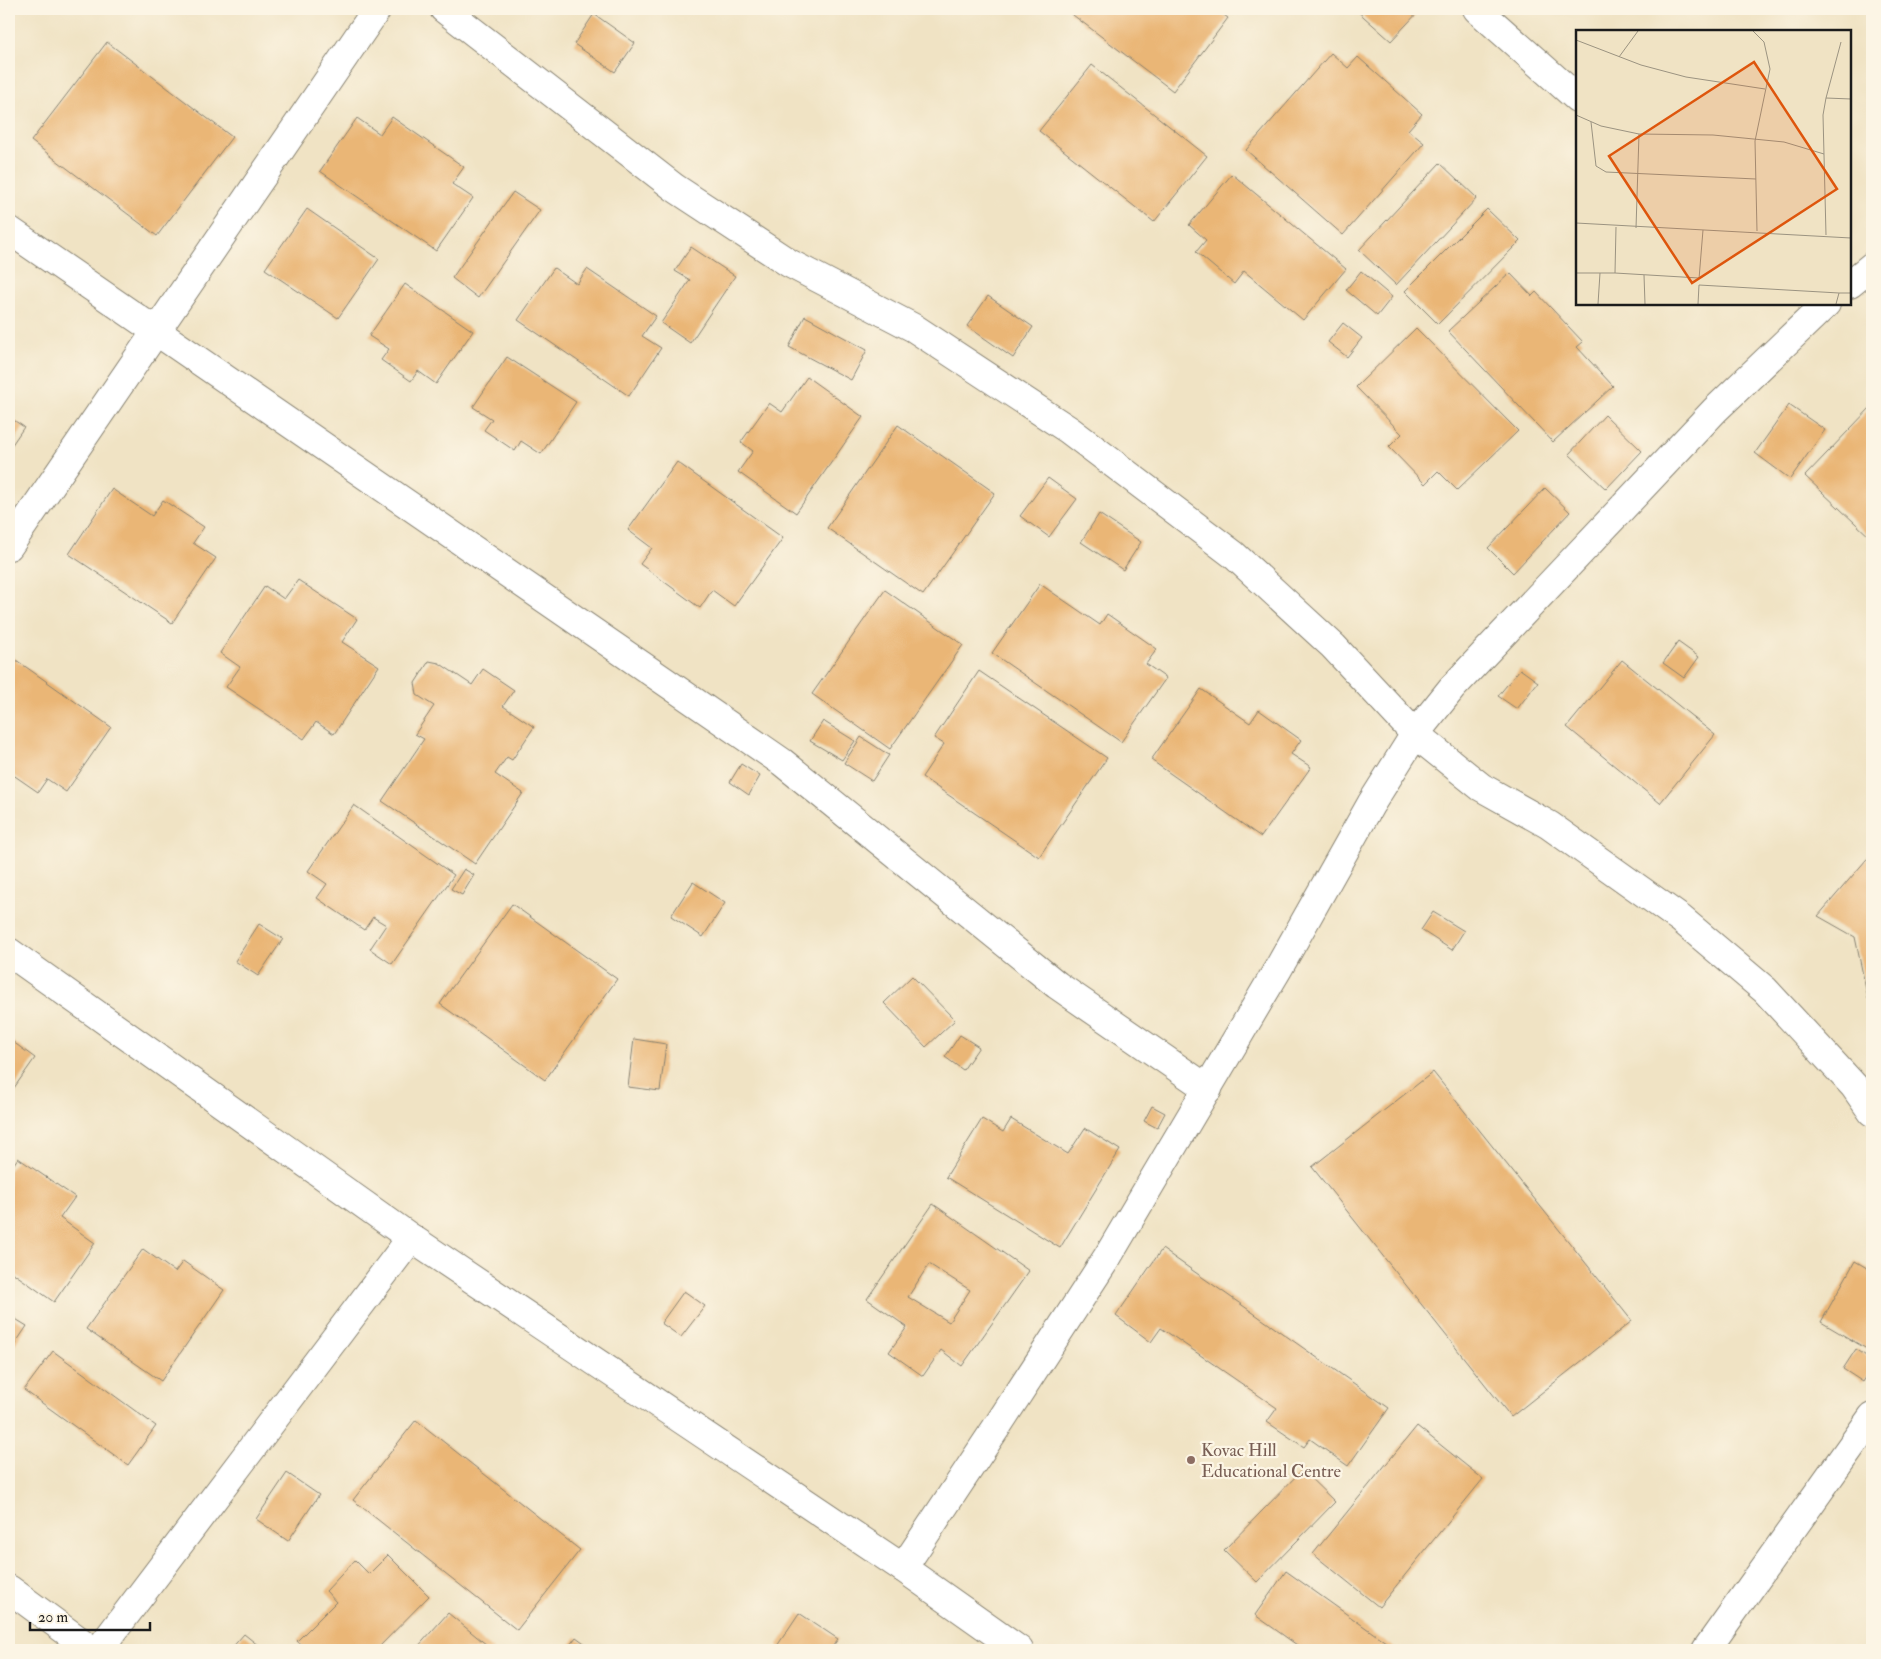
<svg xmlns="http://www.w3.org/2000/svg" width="1881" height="1659" font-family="'IM FELL Double Pica',serif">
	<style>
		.building { fill: #eab676; fill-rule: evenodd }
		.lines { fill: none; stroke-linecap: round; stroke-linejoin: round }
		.minor-casing { stroke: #868070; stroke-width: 30 }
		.minor { stroke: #fff; stroke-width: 28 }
		.education-dot { fill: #8d6e63; stroke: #fcf5e5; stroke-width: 2 }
		.labels { text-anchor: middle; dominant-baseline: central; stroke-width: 4.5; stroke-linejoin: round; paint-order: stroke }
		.education-label { font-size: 18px; fill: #785e54; stroke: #fcf5e5; text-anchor: start }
		.inset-road { fill: none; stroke: #9b9381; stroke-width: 1 }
		.view { fill: #de560d; fill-opacity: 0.15; stroke: #de560d; stroke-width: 2.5 }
		.inset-edge { fill: none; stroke: #1c1c1c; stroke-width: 2.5 }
	</style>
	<rect width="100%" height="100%" fill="#fcf5e5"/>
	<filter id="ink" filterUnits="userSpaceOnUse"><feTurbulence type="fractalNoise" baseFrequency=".02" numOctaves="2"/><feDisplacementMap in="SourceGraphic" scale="10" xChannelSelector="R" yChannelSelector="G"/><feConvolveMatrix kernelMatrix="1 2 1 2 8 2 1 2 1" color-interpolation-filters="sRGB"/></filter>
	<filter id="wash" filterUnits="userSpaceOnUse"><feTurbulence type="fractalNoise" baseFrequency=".0096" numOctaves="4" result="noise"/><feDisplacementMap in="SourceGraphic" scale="20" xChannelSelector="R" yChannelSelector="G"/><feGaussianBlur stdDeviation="1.12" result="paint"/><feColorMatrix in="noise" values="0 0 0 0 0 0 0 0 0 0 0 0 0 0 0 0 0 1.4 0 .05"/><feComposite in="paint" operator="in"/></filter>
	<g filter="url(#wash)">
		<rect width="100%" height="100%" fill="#f0e3c4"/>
		<g id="blocks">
			<g class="building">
				<polygon points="1072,9 1216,9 1228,18 1173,91 1069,12"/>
				<polygon points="1355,9 1421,9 1391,41"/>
				<polygon points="594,14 635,43 615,72 574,44"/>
				<polygon points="107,42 232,137 157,236 31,141"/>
				<polygon points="1331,53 1348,68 1358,57 1422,114 1408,130 1424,143 1343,235 1246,150"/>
				<polygon points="1092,65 1207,156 1154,222 1039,131"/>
				<polygon points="392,117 464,167 452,184 473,198 436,251 320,171 357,118 380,134"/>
				<polygon points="1440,163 1477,198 1396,285 1359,250"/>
				<polygon points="1232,174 1346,269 1303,320 1244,271 1234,284 1196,252 1206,240 1189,225"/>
				<polygon points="513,192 540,210 478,298 452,278"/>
				<polygon points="307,209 379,259 338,318 265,269"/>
				<polygon points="1487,209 1520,241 1438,324 1405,291"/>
				<polygon points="691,247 735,276 690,343 661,323 690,280 675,271"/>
				<polygon points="554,268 577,284 587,269 656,316 642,336 661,348 629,396 518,320"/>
				<polygon points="1361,271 1392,297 1377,316 1346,290"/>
				<polygon points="1510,273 1532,296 1536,292 1583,342 1577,347 1613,386 1553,442 1448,331"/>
				<polygon points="405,284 473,331 436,384 418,371 411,381 381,360 389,349 369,336"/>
				<polygon points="988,296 1033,327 1013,358 967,326"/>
				<polygon points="805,316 867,350 851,380 789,347"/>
				<polygon points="1343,323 1362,338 1347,357 1328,342"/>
				<polygon points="1416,328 1518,431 1457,490 1438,471 1425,484 1389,447 1402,434 1356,387"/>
				<polygon points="507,357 576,402 541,454 521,441 515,451 484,430 492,419 473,407"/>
				<polygon points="807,377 863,417 796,513 738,472 753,451 741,442 769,403 782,412"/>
				<polygon points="1789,405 1825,430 1790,479 1755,453"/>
				<polygon points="1872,406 1872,539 1805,476"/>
				<polygon points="1605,415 1642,451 1606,489 1569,454"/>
				<polygon points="9,417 24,427 9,449"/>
				<polygon points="898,425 995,493 923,595 827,528"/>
				<polygon points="677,462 783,538 734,606 712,590 700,608 640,564 652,548 628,530"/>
				<polygon points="1048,478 1077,499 1049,537 1020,516"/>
				<polygon points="1545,488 1570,512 1513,573 1488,548"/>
				<polygon points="112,489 152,516 163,500 204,527 193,543 216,558 172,623 69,554"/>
				<polygon points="1099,514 1141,542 1123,570 1081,542"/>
				<polygon points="298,580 357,619 342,642 379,666 334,734 316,722 304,739 226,687 240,667 220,653 265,586 284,599"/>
				<polygon points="1040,584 1100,625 1107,614 1157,649 1146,664 1166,678 1121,742 992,653"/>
				<polygon points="885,590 963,645 890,749 812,694"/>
				<polygon points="1678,642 1699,657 1684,678 1663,663"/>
				<polygon points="9,655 111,727 66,792 47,779 38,792 9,772"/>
				<polygon points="1622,660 1715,735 1660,803 1567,727"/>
				<polygon points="429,661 439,663 472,685 483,669 514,690 503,706 534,727 512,760 507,757 495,774 523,793 475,864 382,801 424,739 415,734 434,706 417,695 415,683"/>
				<polygon points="1520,669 1538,682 1517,709 1498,696"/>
				<polygon points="979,671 1107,758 1039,857 922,777 944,744 934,738"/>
				<polygon points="1201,689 1250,723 1259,710 1301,740 1291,754 1311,767 1261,837 1151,760"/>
				<polygon points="823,721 855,741 842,760 810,741"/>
				<polygon points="861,737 889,755 872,781 844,763"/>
				<polygon points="741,764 760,776 749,795 730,782"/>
				<polygon points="354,805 454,875 392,964 370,949 386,925 373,917 364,930 317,898 327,884 308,871"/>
				<polygon points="1872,853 1872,999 1868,999 1855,937 1818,916"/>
				<polygon points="464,869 474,875 462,895 451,889"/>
				<polygon points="693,882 725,903 703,937 671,916"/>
				<polygon points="512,904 617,979 545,1080 440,1004"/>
				<polygon points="1433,912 1464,931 1452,950 1421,930"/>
				<polygon points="259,924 283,939 258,976 235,961"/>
				<polygon points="912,976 955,1020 926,1047 884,1003"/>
				<polygon points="960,1035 979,1047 963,1070 945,1057"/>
				<polygon points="9,1039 35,1058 9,1095"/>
				<polygon points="634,1039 666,1044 660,1091 628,1087"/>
				<polygon points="1433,1072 1632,1321 1511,1417 1312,1167"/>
				<polygon points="1152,1106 1165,1113 1157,1128 1144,1121"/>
				<polygon points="982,1119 1003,1132 1011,1119 1068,1154 1085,1128 1120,1150 1060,1248 946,1177"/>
				<polygon points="18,1158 75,1197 60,1218 95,1243 54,1302 9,1270 9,1171"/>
				<path d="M933 1204 1029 1271 962 1366 941 1350 923 1376 889 1352 907 1327 867 1299ZM929 1264 970 1290 949 1322 908 1297Z"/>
				<polygon points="143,1249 175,1272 183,1261 224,1290 161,1381 86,1329"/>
				<polygon points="1162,1249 1389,1408 1348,1466 1310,1439 1304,1447 1267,1422 1277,1408 1161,1328 1151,1342 1116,1316"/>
				<polygon points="1855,1261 1872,1271 1872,1352 1821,1322"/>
				<polygon points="684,1291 705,1306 681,1337 661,1323"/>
				<polygon points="9,1315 27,1326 9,1353"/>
				<polygon points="1856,1349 1872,1360 1872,1368 1863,1382 1843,1369"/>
				<polygon points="53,1351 156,1426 128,1465 24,1390"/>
				<polygon points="416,1420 580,1550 517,1630 353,1500"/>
				<polygon points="1417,1426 1483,1479 1379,1607 1313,1554"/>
				<polygon points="1302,1470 1335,1502 1257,1582 1224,1550"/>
				<polygon points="287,1473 319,1495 288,1541 256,1519"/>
				<polygon points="388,1555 429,1596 376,1650 307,1650 297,1641 336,1602 326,1591 355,1560 369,1574"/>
				<polygon points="1286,1571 1397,1650 1304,1650 1255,1615"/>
				<polygon points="448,1613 493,1650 415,1650"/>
				<polygon points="799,1613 838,1639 830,1650 783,1650 777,1646"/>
				<polygon points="244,1634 264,1650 230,1650"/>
				<polygon points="576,1637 594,1650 566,1650"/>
			</g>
		</g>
	</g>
	<g filter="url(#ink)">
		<use href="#blocks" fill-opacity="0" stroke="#868070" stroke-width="1"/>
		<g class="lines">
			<defs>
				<g id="minor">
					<polyline points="444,9 675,188 789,263 914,328 1069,430 1234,555 1333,646 1415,734 1481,787 1549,825 1681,919 1765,990 1854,1086 1872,1112"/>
					<polyline points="1477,9 1577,98"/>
					<polyline points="9,230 782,762 1057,985 1208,1089"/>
					<polyline points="1850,284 1872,266"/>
					<polyline points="9,546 377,9"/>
					<polyline points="9,952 411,1238 903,1568 1019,1650"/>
					<polyline points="903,1568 998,1425 1108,1256 1278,969 1371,804 1415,734 1452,688 1715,410 1826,304"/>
					<polyline points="9,1589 92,1650"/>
					<polyline points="99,1650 411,1238"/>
					<polyline points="1706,1650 1872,1417"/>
				</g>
			</defs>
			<use href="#minor" class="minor-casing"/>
			<use href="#minor" class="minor"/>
		</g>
	</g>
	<circle class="education-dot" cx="1191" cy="1460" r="5"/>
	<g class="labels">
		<g class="education-label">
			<text x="1201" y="1450">Kovac Hill<tspan x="1201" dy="21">Educational Centre</tspan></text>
		</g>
	</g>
	<g transform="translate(1576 30)">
		<rect width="275" height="275" fill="#f0e3c4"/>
		<path class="inset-road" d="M177 1 188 12 194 39 179 111 181 201M0 10 65 35 110 47 189 59M43 27 62 1M250 68 265 12M0 85 25 96 63 104 137 105 208 112 248 124M15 92 20 136 30 142 180 149M0 193 275 208M40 197 39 243 123 248M60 198 63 104M250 205 247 85 250 68 275 69M0 243H39M68 245 69 274M123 249 127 200M22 274 24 243M122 274 123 255 263 263M260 274 263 263H275"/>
		<path class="view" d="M178 32 261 159 116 253 33 126Z"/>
		<rect width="275" height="275" class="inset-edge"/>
	</g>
	<rect width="1881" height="1659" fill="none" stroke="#fcf5e5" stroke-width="30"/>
	<path d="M30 1622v8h120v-8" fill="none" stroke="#1c1c1c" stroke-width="2.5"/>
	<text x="38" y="1622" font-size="15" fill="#1c1c1c" stroke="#fcf5e5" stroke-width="4" paint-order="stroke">20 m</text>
</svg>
